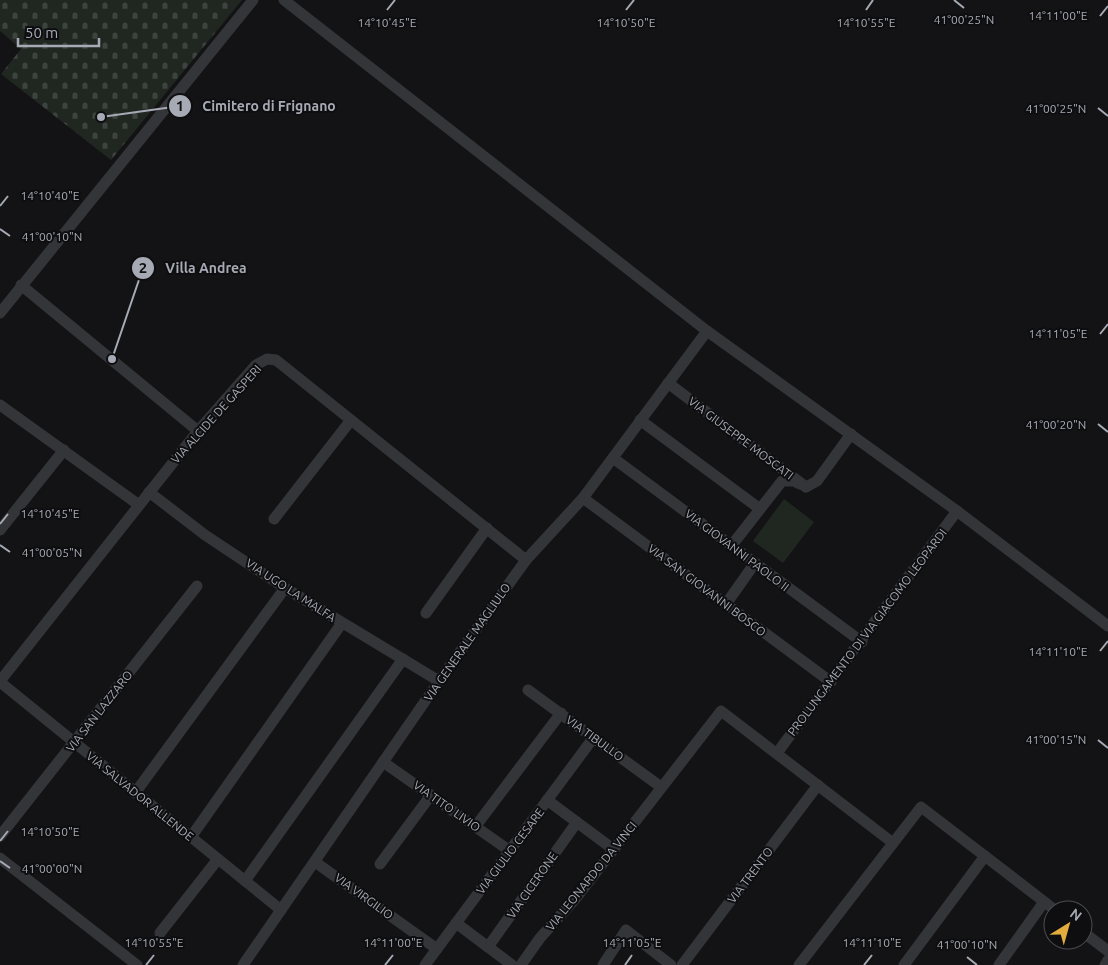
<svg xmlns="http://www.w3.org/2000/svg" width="1108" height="965" font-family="Ubuntu,sans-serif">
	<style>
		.cemetery { fill: url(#cemetery-stones) }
		.garden { fill: #202721 }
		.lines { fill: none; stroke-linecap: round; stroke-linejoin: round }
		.minor { stroke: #343539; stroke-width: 11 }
		.ticks { fill: none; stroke: #a6aab4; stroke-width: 2 }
		.labels { text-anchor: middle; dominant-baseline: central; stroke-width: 4; stroke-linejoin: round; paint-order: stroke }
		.street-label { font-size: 12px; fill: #a6aab4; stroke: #0e0e10 }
		.ticks-label { font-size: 12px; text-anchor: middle; fill: #a6aab4; stroke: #0e0e10; stroke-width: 4; stroke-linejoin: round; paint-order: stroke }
		.leader { fill: none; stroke: #a6aab4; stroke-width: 2 }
		.callout-dot { fill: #a6aab4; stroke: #0e0e10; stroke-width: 2 }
		.mark-label { font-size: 15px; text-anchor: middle; font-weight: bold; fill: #111 }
		.callout-label { font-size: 14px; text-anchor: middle; font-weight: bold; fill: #a6aab4; stroke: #0e0e10; stroke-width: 4; stroke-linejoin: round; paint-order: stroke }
	</style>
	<defs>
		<pattern id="cemetery-stones" width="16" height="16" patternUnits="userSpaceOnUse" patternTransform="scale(1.25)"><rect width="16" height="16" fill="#202721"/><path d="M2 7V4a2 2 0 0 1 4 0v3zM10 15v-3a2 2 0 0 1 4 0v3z" fill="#3d443f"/></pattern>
	</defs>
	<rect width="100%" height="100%" fill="#131315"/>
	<polygon class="cemetery" points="0,0 242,0 111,160 1,74 21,49 0,31"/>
	<polygon class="garden" points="784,499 814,522 783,563 753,541"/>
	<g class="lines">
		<g class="minor">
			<polyline points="284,0 707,331 957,511 1108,626"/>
			<polyline points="21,285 198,431"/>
			<polyline points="0,313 253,0"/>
			<polyline points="668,383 806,487"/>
			<polyline points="0,405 139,505"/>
			<polyline points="640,420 760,509"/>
			<polyline points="613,458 862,642"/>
			<polyline points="806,487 817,481 851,434"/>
			<polyline points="149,492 205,535 285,588 439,681"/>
			<polyline points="583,498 831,682"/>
			<polyline points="274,519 351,420"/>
			<polyline points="0,530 64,450"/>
			<polyline points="732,545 782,481 794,481 800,484"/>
			<polyline points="726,604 755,563"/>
			<polyline points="426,613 487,528"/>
			<polyline points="0,681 198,431 256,365 267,359 276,360 526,560"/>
			<polyline points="0,682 281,910"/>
			<polyline points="528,690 661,787"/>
			<polyline points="777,753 957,511"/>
			<polyline points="383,762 510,851"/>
			<polyline points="135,793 285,588"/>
			<polyline points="547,800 613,849"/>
			<polyline points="475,827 561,713"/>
			<polyline points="0,836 197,586"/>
			<polyline points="191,837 342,623"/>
			<polyline points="0,858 137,965"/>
			<polyline points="315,862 437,949"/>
			<polyline points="380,864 431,795"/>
			<polyline points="245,881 403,659"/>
			<polyline points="456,923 512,965"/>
			<polyline points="1083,932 1108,951"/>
			<polyline points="160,933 218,859"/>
			<polyline points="488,947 577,822"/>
			<polyline points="243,965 439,681 526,560 583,498 707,331"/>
			<polyline points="425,965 594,737"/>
			<polyline points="521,965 540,938 576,898 721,711 893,843"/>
			<polyline points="603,965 626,930 671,965"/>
			<polyline points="682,965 818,785"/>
			<polyline points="799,965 921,807 1055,910"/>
			<polyline points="904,965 985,856"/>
			<polyline points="999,965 1044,902"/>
			<polyline points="1105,965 1108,960"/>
		</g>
	</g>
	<path class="ticks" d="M954 0 964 8M387 10 395 0M626 10 634 0M866 10 873 0M1100 16 1108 6M1098 108 1108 116M0 206 8 196M0 229 10 236M1100 334 1108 324M1098 424 1108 432M0 524 8 514M0 545 10 552M1100 651 1108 641M1098 740 1108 748M0 841 8 831M0 861 10 868M967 957 977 965M146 965 154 955M385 965 393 955M625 965 632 955M864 965 872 955"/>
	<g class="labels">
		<g class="street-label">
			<text transform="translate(216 414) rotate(-48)">VIA ALCIDE DE GASPERI</text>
			<text transform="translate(741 438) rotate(37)">VIA GIUSEPPE MOSCATI</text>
			<text transform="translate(737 550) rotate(37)">VIA GIOVANNI PAOLO II</text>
			<text transform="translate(291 590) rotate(33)">VIA UGO LA MALFA</text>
			<text transform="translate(707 590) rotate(37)">VIA SAN GIOVANNI BOSCO</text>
			<text transform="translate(867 632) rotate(-53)">PROLUNGAMENTO DI VIA GIACOMO LEOPARDI</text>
			<text transform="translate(467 642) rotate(-55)">VIA GENERALE MAGLIULO</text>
			<text transform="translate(99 711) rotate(-52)">VIA SAN LAZZARO</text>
			<text transform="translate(595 738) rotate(36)">VIA TIBULLO</text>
			<text transform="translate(140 796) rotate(39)">VIA SALVADOR ALLENDE</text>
			<text transform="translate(447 806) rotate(35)">VIA TITO LIVIO</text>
			<text transform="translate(510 851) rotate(-53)">VIA GIULIO CESARE</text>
			<text transform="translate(750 875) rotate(-53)">VIA TRENTO</text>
			<text transform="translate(591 876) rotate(-51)">VIA LEONARDO DA VINCI</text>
			<text transform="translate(532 885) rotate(-55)">VIA CICERONE</text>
			<text transform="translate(364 896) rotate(36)">VIA VIRGILIO</text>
		</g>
	</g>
	<g class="ticks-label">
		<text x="1058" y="20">14°11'00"E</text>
		<text x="964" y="24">41°00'25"N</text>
		<text x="387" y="27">14°10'45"E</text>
		<text x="626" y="27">14°10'50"E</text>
		<text x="866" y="27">14°10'55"E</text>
		<text x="1056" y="113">41°00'25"N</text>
		<text x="50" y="200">14°10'40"E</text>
		<text x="52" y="241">41°00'10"N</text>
		<text x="1058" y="338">14°11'05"E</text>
		<text x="1056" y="429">41°00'20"N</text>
		<text x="50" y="518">14°10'45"E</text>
		<text x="52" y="557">41°00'05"N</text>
		<text x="1058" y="656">14°11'10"E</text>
		<text x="1056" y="744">41°00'15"N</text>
		<text x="50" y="836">14°10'50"E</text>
		<text x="52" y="873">41°00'00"N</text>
		<text x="154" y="947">14°10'55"E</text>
		<text x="393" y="947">14°11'00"E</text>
		<text x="632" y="947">14°11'05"E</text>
		<text x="872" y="947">14°11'10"E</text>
		<text x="967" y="949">41°00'10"N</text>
	</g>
	<path class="leader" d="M101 117L180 106M112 359L143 268"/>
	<g class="callout-dot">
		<circle cx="101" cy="117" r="5"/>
		<circle cx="112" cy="359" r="5"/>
		<circle cx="180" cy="106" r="12"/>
		<circle cx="143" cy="268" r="12"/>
	</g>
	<g class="mark-label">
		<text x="180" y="111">1</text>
		<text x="143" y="273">2</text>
	</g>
	<g class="callout-label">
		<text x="269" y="111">Cimitero di Frignano</text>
		<text x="206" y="273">Villa Andrea</text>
	</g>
	<g transform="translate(1068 925) rotate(37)"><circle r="24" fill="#0e0e10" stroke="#4b4c52"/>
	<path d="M0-4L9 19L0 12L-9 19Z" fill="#e3ad3d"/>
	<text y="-8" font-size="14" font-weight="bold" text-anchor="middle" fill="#a6aab4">N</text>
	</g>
	<path d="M18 38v8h81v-8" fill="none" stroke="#a6aab4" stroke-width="2.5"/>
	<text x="25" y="38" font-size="15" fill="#a6aab4" stroke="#0e0e10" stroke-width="4" paint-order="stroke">50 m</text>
</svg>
